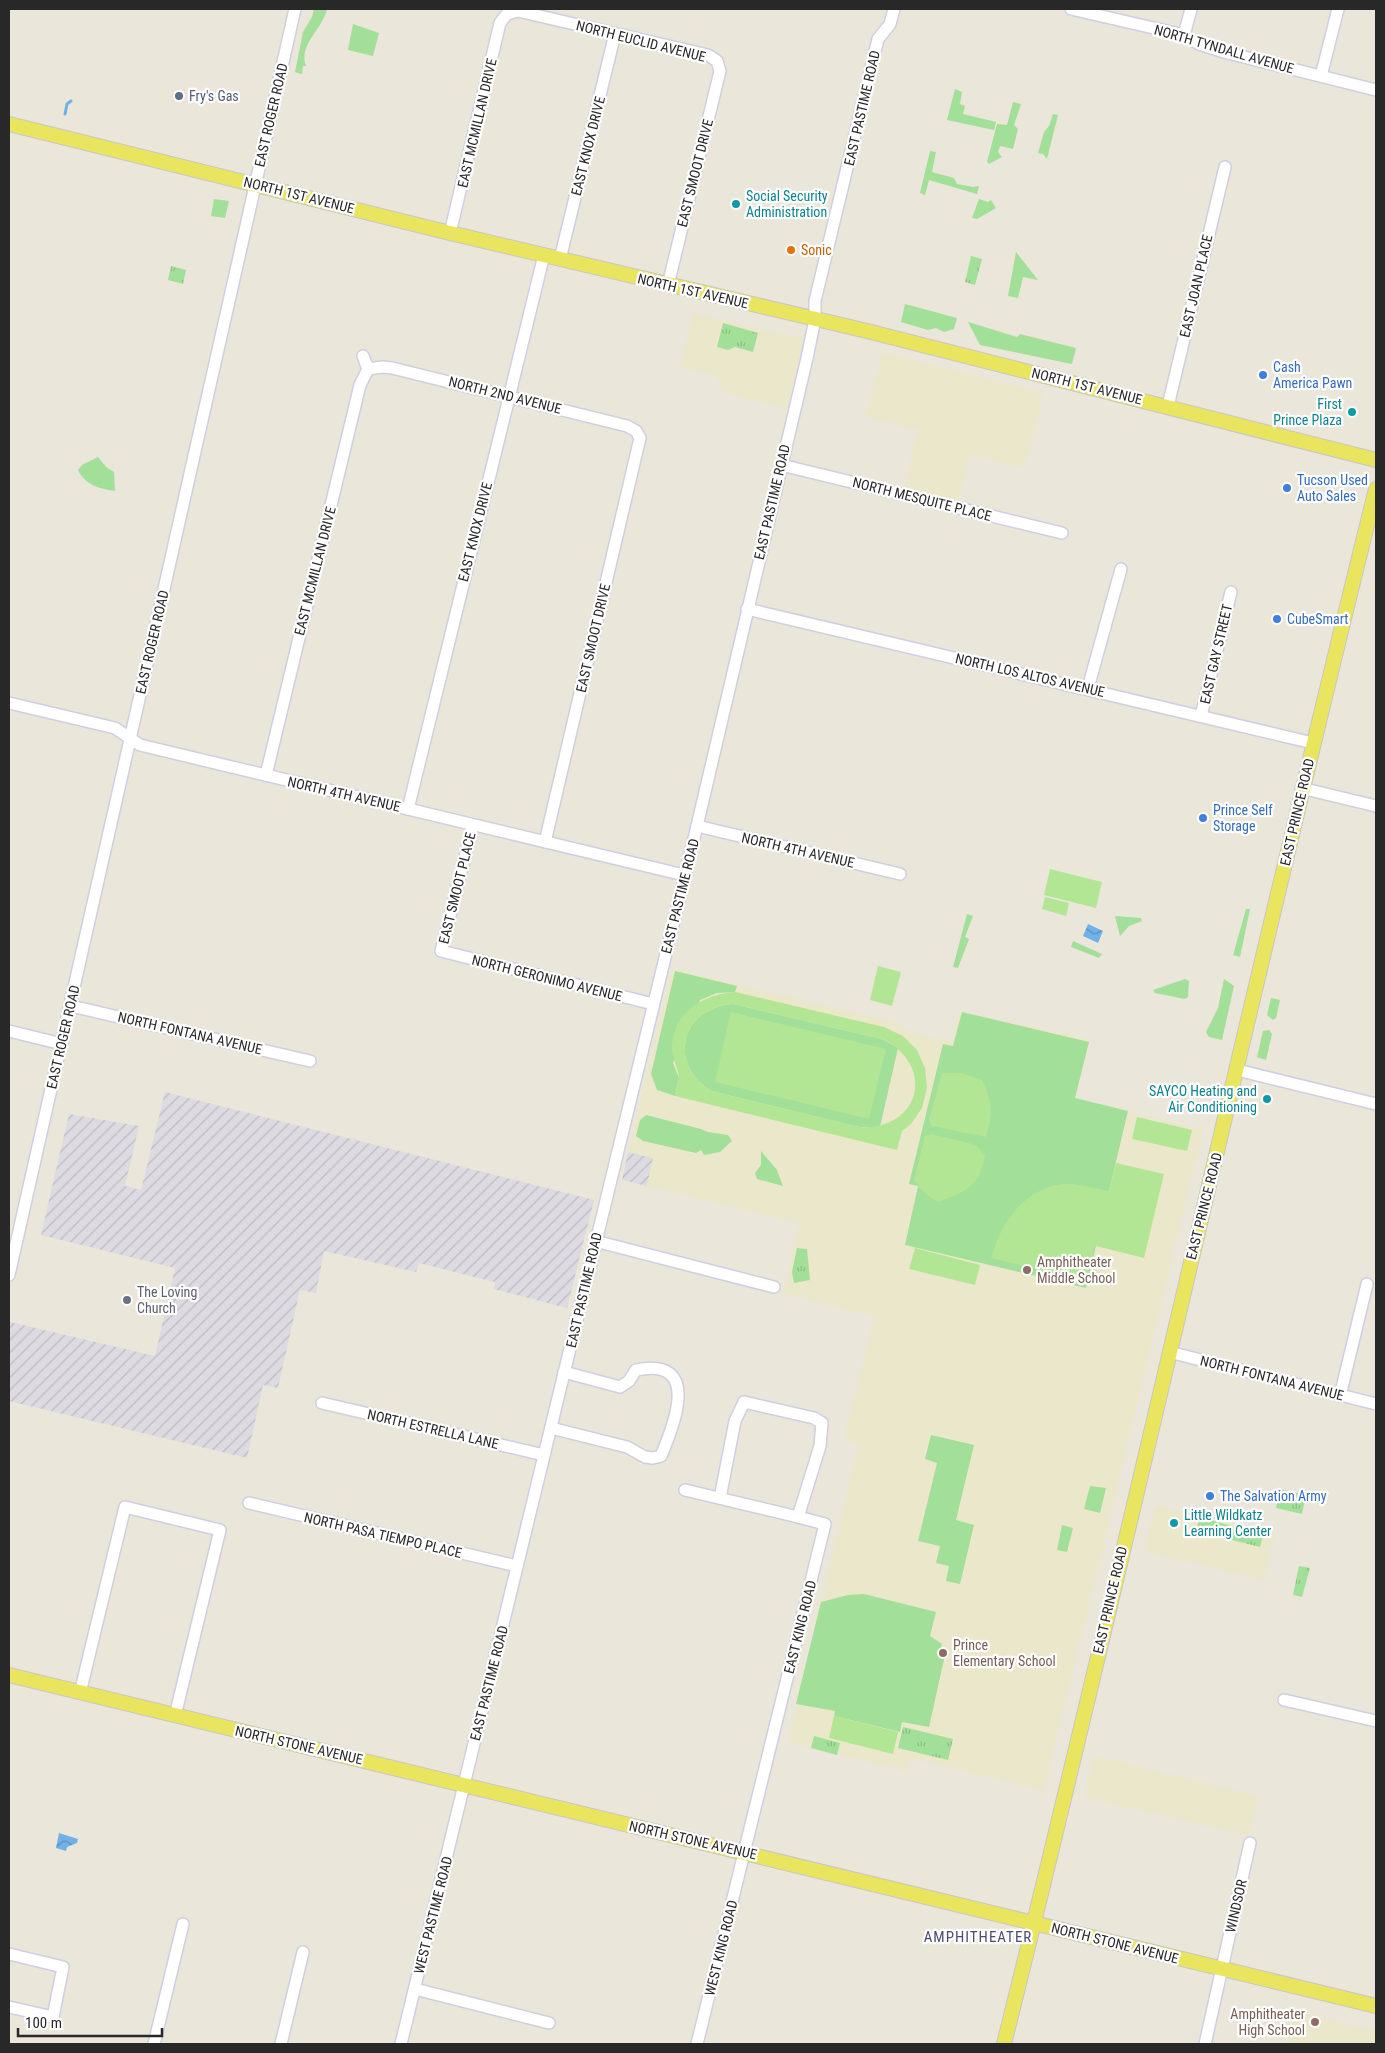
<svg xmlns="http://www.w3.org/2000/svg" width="1385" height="2053" font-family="'Roboto Condensed',sans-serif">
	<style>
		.industrial { fill: url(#industrial-furrows) }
		.education { fill: #ebe7ca }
		.grass { fill: #a2df98 }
		.park { fill: url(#park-tufts) }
		.pitch { fill: #b3e694; fill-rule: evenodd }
		.water { fill: url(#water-waves) }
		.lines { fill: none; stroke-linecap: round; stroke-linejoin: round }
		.stream { stroke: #70b1e8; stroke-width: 3 }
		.minor-casing { stroke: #cfcfe0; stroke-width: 14 }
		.major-casing { stroke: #c7c7c7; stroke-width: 16 }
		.minor { stroke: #fff; stroke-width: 11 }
		.major { stroke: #eae55f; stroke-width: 14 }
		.service-dot { fill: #5c6f8a; stroke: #fff; stroke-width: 2 }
		.culture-dot { fill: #0f9aa8; stroke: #fff; stroke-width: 2 }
		.food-dot { fill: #e8710a; stroke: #fff; stroke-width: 2 }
		.shop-dot { fill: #3f7fe0; stroke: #fff; stroke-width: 2 }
		.education-dot { fill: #8d6e63; stroke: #fff; stroke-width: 2 }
		.worship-dot { fill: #6b7280; stroke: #fff; stroke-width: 2 }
		.labels { text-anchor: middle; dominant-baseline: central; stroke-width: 4.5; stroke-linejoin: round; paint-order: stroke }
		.street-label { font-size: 14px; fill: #282828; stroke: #fff }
		.service-label { font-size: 14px; fill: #4e5e75; stroke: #fff; text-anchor: start }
		.culture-label { font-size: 14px; fill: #0d838f; stroke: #fff; text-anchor: start }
		.food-label { font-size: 14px; fill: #c56008; stroke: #fff; text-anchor: start }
		.shop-label { font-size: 14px; fill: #366cbe; stroke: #fff; text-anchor: start }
		.education-label { font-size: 14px; fill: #785e54; stroke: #fff; text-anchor: start }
		.worship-label { font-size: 14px; fill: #5b616d; stroke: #fff; text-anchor: start }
		.neighbourhood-label { font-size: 15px; letter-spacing: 1px; fill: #4c4b76; stroke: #fff }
	</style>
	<defs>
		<pattern id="industrial-furrows" width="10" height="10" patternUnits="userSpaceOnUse" patternTransform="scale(1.25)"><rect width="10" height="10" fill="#dedae2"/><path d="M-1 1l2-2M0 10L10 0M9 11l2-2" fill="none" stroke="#bebbc2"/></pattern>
		<pattern id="park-tufts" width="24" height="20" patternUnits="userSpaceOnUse" patternTransform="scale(1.25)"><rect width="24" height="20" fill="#a2df98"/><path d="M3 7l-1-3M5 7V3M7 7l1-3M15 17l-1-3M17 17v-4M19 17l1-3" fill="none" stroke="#8cbf83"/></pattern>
		<pattern id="water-waves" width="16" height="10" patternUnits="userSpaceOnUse" patternTransform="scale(1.25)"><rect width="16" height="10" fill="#70b1e8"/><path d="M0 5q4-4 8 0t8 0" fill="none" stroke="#5c90bc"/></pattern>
	</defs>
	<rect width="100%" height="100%" fill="#eae6da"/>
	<g class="industrial">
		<polygon points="165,1092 594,1200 567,1308 494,1289 495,1282 419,1263 416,1272 324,1251 316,1293 300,1290 278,1388 263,1385 247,1458 9,1401 10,1322 155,1356 175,1268 41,1235 69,1114 139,1126 125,1186 141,1190"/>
		<polygon points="628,1152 653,1158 647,1186 622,1180"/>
	</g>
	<g class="education">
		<polygon points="693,313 803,339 787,409 724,393 715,375 680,367"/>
		<polygon points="882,353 1043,393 1025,467 970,455 958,504 903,492 918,430 866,417"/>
		<polygon points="672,969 903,1024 902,1029 951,1042 960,1012 1090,1039 1075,1098 1203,1130 1044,1790 911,1758 907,1771 788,1742 859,1444 844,1440 874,1316 784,1294 799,1223 647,1186 653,1158 628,1152"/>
		<polygon points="1156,1506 1275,1534 1264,1580 1146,1552 1149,1529"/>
		<polygon points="1095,1756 1258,1796 1249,1836 1084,1797"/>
		<polygon points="1296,2012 1376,2031 1376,2044 1289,2044"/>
	</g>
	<g class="grass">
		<path d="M314 9H327C323 29 298 44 306 66H303L302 74 295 72 303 32 312 17Z"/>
		<polygon points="353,24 379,33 373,56 348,50"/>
		<polygon points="955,89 962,92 960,104 965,106 963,114 996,122 994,130 947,120"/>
		<polygon points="1013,102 1021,104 1014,125 1018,129 1013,149 1000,146 998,152 1002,157 989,164 987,162 997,124 1007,125"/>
		<polygon points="1053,114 1058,115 1047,159 1043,154 1038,153 1044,132 1049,126"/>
		<polygon points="930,151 936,152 932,172 954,178 957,184 973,187 979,186 977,194 929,180 925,195 920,193"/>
		<polygon points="214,199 229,201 225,218 211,216"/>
		<polygon points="979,199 988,202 991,200 996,208 977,219 972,218"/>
		<polygon points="1016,252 1038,280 1023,277 1018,298 1008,296"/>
		<polygon points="905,304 957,318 954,329 944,332 936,328 928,330 901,322"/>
		<polygon points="968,322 1017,337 1020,334 1076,348 1072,364 980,345"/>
		<path d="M98 457 106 467 114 472 115 491C100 489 85 485 78 470L82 465Z"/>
		<polygon points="1246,909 1250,909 1240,957 1233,955"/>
		<polygon points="967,914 973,916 965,937 969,939 958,968 953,967"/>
		<polygon points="1115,916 1141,918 1142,921 1129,926 1120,936"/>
		<polygon points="1073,941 1102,954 1099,958 1071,947"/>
		<polygon points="675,971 737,986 735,992 717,993 700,1000 673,1063 679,1078 675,1096 657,1090 651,1074"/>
		<polygon points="1185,979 1189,981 1188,997 1185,999 1155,993 1153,990"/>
		<polygon points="1224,979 1234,986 1222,1040 1209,1037 1206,1032 1218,1008"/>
		<polygon points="1271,998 1280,1000 1276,1018 1273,1020 1267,1015"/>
		<path d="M733 1004 882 1039 898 1048 880 1127H859L711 1091C667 1063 681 1008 733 1004Z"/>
		<polygon points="962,1012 1089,1042 1075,1098 1128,1111 1086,1288 905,1245 918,1186 909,1184 943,1044 953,1046"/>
		<polygon points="1269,1030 1272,1034 1266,1060 1257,1057 1263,1031"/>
		<polygon points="646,1115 701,1129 708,1132 728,1135 732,1141 720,1152 704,1155 701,1150 696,1153 643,1141 636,1136 640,1120"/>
		<polygon points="761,1151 777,1170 783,1186 757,1179 755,1173 761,1165"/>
		<polygon points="931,1435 974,1445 956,1520 974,1525 960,1584 946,1581 949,1566 936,1563 940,1546 918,1541 937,1463 925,1459"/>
		<polygon points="1090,1486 1106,1488 1100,1513 1084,1509"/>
		<polygon points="1062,1525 1073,1528 1067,1552 1057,1550"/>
		<polygon points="864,1594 936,1612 930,1636 942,1644 939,1653 945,1655 929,1727 902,1722 900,1732 834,1716 835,1711 796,1704 821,1602 848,1595"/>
	</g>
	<g class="park">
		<polygon points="971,256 982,259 975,285 965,282"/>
		<polygon points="171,266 186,270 183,284 168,280"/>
		<polygon points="723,323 758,333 753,352 735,347 728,350 717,347"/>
		<polygon points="797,1248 807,1249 810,1280 794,1283 792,1272"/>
		<polygon points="1280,1489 1306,1495 1302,1514 1276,1508"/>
		<polygon points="1200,1517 1263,1535 1260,1547 1196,1531"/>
		<polygon points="1299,1566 1310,1568 1302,1597 1293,1595"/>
		<polygon points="903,1727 953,1739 948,1760 898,1748"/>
		<polygon points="814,1736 840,1743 837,1755 811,1748"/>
	</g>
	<g class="pitch">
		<polygon points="1050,869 1102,882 1096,908 1044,895"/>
		<polygon points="1045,897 1069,903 1066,916 1042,909"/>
		<polygon points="878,966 901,972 892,1006 870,1000"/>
		<path d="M735 992 884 1027 903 1036 917 1050 925 1068 927 1088 922 1108 911 1124 902 1131 897 1150 675 1096C676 1090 679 1082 679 1077 677 1066 672 1058 672 1047 673 1012 704 994 735 992ZM733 1004 882 1039C937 1065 920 1131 859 1127L711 1091C667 1063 681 1008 733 1004Z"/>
		<polygon points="731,1012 886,1049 869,1119 715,1082"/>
		<path d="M942 1073H962L982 1080C993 1102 993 1113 986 1137L932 1126 929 1120Z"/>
		<polygon points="1137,1117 1192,1130 1187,1151 1132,1139"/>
		<path d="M931 1134 976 1145 985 1156C979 1187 965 1192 938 1202L927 1195 914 1181 925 1136Z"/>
		<path d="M1116 1163 1164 1174 1144 1258 1096 1246 1099 1232 1087 1276 1078 1279 991 1258C1001 1223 1024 1189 1062 1184 1076 1182 1095 1189 1109 1191Z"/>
		<polygon points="915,1248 980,1265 975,1285 909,1269"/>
		<polygon points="834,1716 898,1732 893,1754 829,1738"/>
	</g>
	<g class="water">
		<polygon points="1088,924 1103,931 1098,943 1083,936"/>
		<polygon points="59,1833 78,1839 77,1843 67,1847 66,1851 56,1848"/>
	</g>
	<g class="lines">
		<polyline class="stream" points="65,114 67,104 71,101"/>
		<defs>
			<g id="minor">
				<polyline points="1071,9 1184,35 1199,44 1224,52 1376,90"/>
				<polyline points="1184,35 1191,9"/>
				<polyline points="1321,76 1338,9"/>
				<polyline points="450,233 500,23 507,14 518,11 708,55 717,61 720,71 668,285"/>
				<polyline points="560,259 615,34"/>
				<polyline points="363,356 368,369"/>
				<polyline points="368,369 382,367 392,368 627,426 636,431 640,438 545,842"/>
				<polyline points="1168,406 1225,167"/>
				<polyline points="781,465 1062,533"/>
				<polyline points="747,609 1313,743"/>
				<polyline points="1088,688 1121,569"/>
				<polyline points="9,703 115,728 140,745 684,875"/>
				<polyline points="1201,716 1231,592"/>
				<polyline points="266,775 360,385 368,369"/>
				<polyline points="1301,788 1376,806"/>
				<polyline points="408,809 544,255"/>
				<polyline points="473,825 441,951 653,1004"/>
				<polyline points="697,826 900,874"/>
				<polyline points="71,1006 310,1061"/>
				<polyline points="9,1031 62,1044"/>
				<polyline points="1237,1070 1376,1104"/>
				<polyline points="595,1241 774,1287"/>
				<polyline points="9,1275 295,9"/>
				<polyline points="1169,1352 1376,1404"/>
				<polyline points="1340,1396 1367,1284"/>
				<polyline points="322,1403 544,1455"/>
				<path d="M551 1428 627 1447 645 1457 653 1458 661 1456C675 1423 701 1357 636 1370L629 1381 620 1387 564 1372"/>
				<polyline points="685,1490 798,1517"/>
				<polyline points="249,1503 517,1566"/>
				<polyline points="80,1693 125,1507 220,1530 175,1716"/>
				<polyline points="1284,1700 1376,1721"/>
				<polyline points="9,1954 63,1967 53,2017 9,2007"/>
				<polyline points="415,1989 549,2023"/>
				<polyline points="154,2044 183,1924"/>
				<polyline points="281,2044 303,1952"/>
				<polyline points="401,2044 697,826 807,358 815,319 815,301 878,39 890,24 894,9"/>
				<polyline points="697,2044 825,1524 798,1517 820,1446 822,1423 814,1418 744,1402 735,1421 720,1498"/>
				<polyline points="1205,2044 1250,1843"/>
			</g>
			<g id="major">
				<polyline points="9,124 450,233 867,331 1376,460"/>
				<polyline points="9,1675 1376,2006"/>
				<path d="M1004 2044C1133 1527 1247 1006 1376 489"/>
			</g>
		</defs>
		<use href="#minor" class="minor-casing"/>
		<use href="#major" class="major-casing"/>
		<use href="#minor" class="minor"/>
		<use href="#major" class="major"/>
	</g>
	<circle class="service-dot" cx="179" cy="96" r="5"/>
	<g class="culture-dot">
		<circle cx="736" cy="204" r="5"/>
		<circle cx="1352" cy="412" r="5"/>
		<circle cx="1267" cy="1099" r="5"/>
		<circle cx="1174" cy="1523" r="5"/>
	</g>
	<circle class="food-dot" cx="791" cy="250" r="5"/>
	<g class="shop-dot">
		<circle cx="1263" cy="375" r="5"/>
		<circle cx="1287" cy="488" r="5"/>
		<circle cx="1277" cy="619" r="5"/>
		<circle cx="1203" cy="818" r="5"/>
		<circle cx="1210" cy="1496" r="5"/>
	</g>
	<g class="education-dot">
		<circle cx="1027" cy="1270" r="5"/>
		<circle cx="943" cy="1653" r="5"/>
		<circle cx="1315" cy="2022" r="5"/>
	</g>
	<circle class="worship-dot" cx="127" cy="1300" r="5"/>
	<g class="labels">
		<g class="street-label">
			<text transform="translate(641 41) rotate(14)">NORTH EUCLID AVENUE</text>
			<text transform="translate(1224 49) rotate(16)">NORTH TYNDALL AVENUE</text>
			<text transform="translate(862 108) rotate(-77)">EAST PASTIME ROAD</text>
			<text transform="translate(271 115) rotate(-77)">EAST ROGER ROAD</text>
			<text transform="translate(477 123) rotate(-77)">EAST MCMILLAN DRIVE</text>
			<text transform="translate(588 146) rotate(-76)">EAST KNOX DRIVE</text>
			<text transform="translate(695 173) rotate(-76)">EAST SMOOT DRIVE</text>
			<text transform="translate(299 195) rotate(14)">NORTH 1ST AVENUE</text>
			<text transform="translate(1196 286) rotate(-77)">EAST JOAN PLACE</text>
			<text transform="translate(693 291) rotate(13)">NORTH 1ST AVENUE</text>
			<text transform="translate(1087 386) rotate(14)">NORTH 1ST AVENUE</text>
			<text transform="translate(505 395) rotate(14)">NORTH 2ND AVENUE</text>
			<text transform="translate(922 499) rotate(14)">NORTH MESQUITE PLACE</text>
			<text transform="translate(772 502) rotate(-77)">EAST PASTIME ROAD</text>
			<text transform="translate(475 532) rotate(-76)">EAST KNOX DRIVE</text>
			<text transform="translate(315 571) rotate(-76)">EAST MCMILLAN DRIVE</text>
			<text transform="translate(593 638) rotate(-77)">EAST SMOOT DRIVE</text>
			<text transform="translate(152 642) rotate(-77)">EAST ROGER ROAD</text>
			<text transform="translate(1216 654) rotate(-77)">EAST GAY STREET</text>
			<text transform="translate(1030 675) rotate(13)">NORTH LOS ALTOS AVENUE</text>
			<text transform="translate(344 794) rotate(13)">NORTH 4TH AVENUE</text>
			<text transform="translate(1297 812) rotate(-77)">EAST PRINCE ROAD</text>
			<text transform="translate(798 850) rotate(13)">NORTH 4TH AVENUE</text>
			<text transform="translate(457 888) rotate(-76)">EAST SMOOT PLACE</text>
			<text transform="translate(680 896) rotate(-76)">EAST PASTIME ROAD</text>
			<text transform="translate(547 978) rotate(14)">NORTH GERONIMO AVENUE</text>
			<text transform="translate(190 1033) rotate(13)">NORTH FONTANA AVENUE</text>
			<text transform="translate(63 1037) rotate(-77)">EAST ROGER ROAD</text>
			<text transform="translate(1204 1206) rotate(-76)">EAST PRINCE ROAD</text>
			<text transform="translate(584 1290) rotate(-77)">EAST PASTIME ROAD</text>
			<text transform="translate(1272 1378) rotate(14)">NORTH FONTANA AVENUE</text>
			<text transform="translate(433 1429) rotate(13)">NORTH ESTRELLA LANE</text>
			<text transform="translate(383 1535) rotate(13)">NORTH PASA TIEMPO PLACE</text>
			<text transform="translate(1110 1600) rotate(-77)">EAST PRINCE ROAD</text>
			<text transform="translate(800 1627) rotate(-76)">EAST KING ROAD</text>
			<text transform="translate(489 1683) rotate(-76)">EAST PASTIME ROAD</text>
			<text transform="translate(299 1745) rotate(13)">NORTH STONE AVENUE</text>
			<text transform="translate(693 1840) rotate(13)">NORTH STONE AVENUE</text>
			<text transform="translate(1236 1906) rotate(-77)">WINDSOR</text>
			<text transform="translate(433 1915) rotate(-76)">WEST PASTIME ROAD</text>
			<text transform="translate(1115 1943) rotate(14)">NORTH STONE AVENUE</text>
			<text transform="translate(721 1948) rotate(-76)">WEST KING ROAD</text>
		</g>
		<g class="service-label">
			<text x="189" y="96">Fry's Gas</text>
		</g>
		<g class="culture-label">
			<text x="746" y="196">Social Security<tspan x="746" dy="16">Administration</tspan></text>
			<text x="1342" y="404" text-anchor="end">First<tspan x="1342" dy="16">Prince Plaza</tspan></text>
			<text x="1257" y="1091" text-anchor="end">SAYCO Heating and<tspan x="1257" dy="16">Air Conditioning</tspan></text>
			<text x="1184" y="1515">Little Wildkatz<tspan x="1184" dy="16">Learning Center</tspan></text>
		</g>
		<g class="food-label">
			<text x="801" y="250">Sonic</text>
		</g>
		<g class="shop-label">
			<text x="1273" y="367">Cash<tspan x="1273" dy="16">America Pawn</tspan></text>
			<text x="1297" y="480">Tucson Used<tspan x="1297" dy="16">Auto Sales</tspan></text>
			<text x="1287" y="619">CubeSmart</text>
			<text x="1213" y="810">Prince Self<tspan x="1213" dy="16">Storage</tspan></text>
			<text x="1220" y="1496">The Salvation Army</text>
		</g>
		<g class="education-label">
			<text x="1037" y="1262">Amphitheater<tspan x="1037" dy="16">Middle School</tspan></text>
			<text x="953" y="1645">Prince<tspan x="953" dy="16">Elementary School</tspan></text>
			<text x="1305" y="2014" text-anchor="end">Amphitheater<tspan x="1305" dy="16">High School</tspan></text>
		</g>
		<g class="worship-label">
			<text x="137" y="1292">The Loving<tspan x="137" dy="16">Church</tspan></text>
		</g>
		<g class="neighbourhood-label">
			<text x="978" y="1937">AMPHITHEATER</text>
		</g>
	</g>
	<rect width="1385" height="2053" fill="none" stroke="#282828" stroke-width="20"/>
	<path d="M18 2028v8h144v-8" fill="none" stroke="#282828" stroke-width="2.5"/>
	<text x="25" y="2028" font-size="15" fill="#282828" stroke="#ffffff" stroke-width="4" paint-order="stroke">100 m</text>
</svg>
